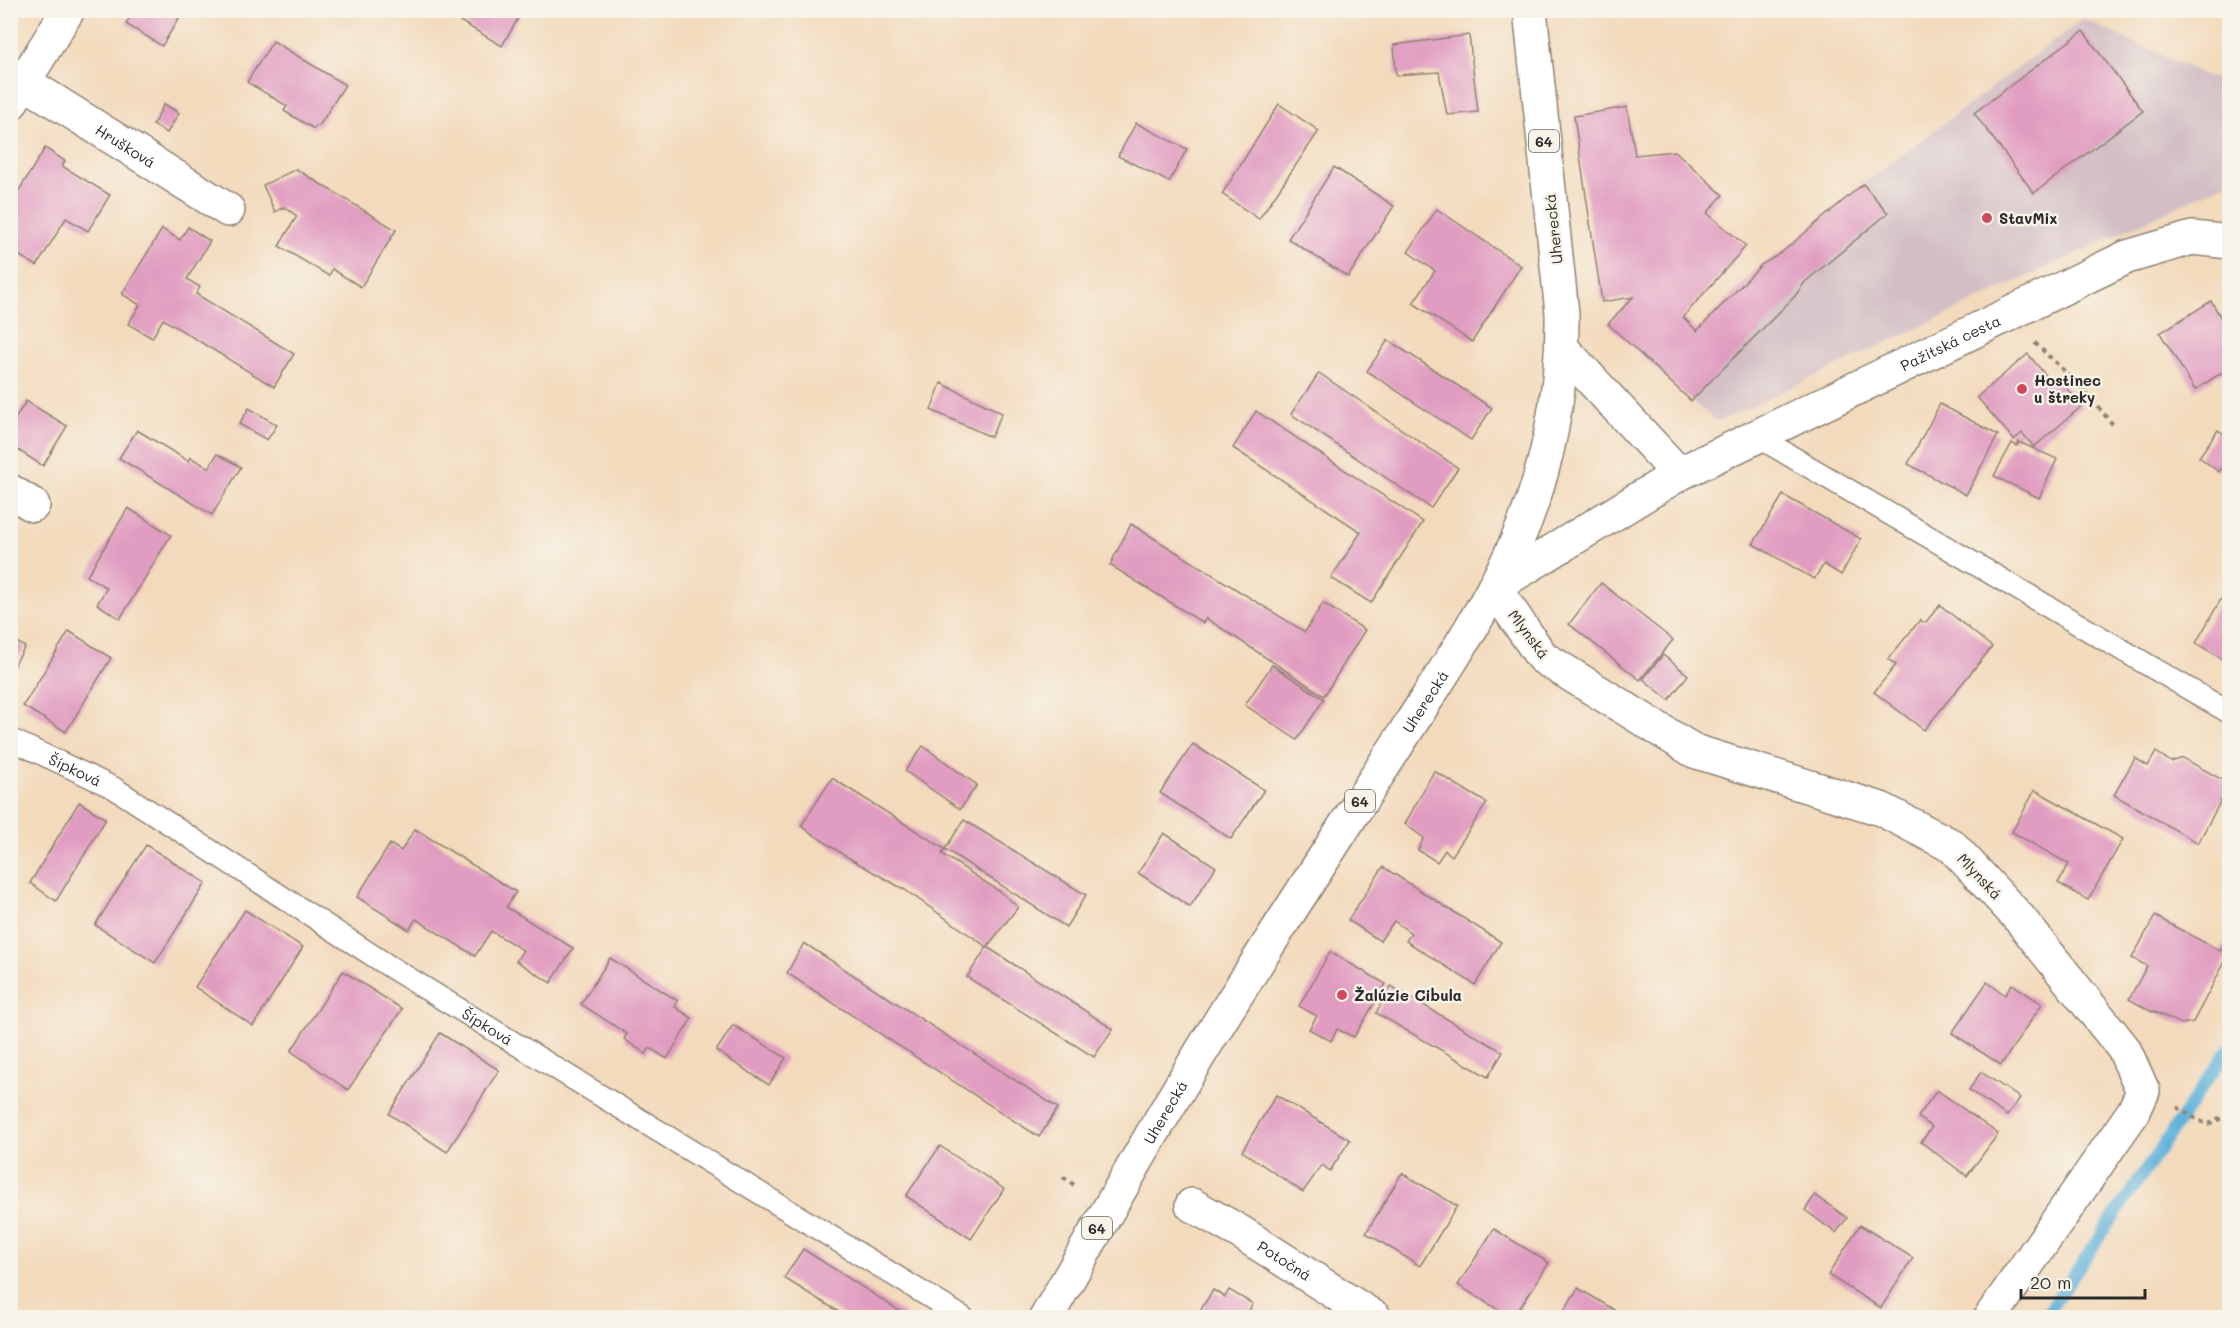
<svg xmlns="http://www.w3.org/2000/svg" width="2240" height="1328" font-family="Mali,sans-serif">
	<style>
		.industrial { fill: #d2bec4 }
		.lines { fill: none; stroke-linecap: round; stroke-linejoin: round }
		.stream { stroke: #60b2db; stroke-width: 12 }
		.building { fill: #e19cc1 }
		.lane-casing { stroke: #8f8274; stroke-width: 24 }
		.street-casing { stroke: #8f8274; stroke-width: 36 }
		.primary-casing { stroke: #8f8274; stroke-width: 36 }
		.path { stroke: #8f8274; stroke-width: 4; stroke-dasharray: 4.5 4.5; stroke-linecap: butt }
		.lane { stroke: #fff; stroke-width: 21 }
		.street { stroke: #fff; stroke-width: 33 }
		.primary { stroke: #fff; stroke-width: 33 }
		.poi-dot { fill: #d1495b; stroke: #f7f3e8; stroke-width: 2 }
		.labels { text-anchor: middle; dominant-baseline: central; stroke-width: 5; stroke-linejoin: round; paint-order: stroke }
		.shield { fill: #f7f3e8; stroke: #686764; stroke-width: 1.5 }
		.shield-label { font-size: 14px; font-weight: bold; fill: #2b2b2b }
		.street-label { font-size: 15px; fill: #2b2b2b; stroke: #f7f3e8 }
		.poi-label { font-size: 15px; font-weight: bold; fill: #2b2b2b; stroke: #f7f3e8; text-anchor: start }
	</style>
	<rect width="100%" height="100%" fill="#f7f3e8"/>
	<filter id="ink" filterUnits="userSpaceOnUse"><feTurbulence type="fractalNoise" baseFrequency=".0167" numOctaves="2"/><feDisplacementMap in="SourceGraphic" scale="12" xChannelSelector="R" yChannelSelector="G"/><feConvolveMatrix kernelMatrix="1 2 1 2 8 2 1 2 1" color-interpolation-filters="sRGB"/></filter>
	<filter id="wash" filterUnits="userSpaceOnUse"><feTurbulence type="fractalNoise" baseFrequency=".008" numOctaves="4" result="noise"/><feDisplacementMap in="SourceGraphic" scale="24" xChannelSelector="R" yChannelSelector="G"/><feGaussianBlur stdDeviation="1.35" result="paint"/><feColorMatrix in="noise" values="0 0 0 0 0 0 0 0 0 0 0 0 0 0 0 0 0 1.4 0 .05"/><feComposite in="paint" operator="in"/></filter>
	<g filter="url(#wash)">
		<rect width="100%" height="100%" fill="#f3dabc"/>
		<polygon class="industrial" points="2083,19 2229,86 2229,182 1718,422 1691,401 1659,370 1761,265 1781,253 1863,184"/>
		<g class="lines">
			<polyline class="stream" points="2044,1318 2230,1047"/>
		</g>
		<g id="blocks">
			<g class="building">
				<polygon points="134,10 184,10 162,46 126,24"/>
				<polygon points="466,10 523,10 502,46 460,21"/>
				<polygon points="2083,31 2143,111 2034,193 1974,113"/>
				<polygon points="1469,35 1478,112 1447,115 1439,72 1396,75 1394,45"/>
				<polygon points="273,41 345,85 319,126 316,126 314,129 284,111 287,106 247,82"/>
				<polygon points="164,104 179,113 167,133 153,125"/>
				<polygon points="1279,104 1319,131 1259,219 1222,194"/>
				<polygon points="1627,107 1635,155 1675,151 1723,195 1707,213 1746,246 1683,317 1697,331 1761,265 1781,253 1863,184 1888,213 1805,282 1795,296 1691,401 1608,324 1633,297 1602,302 1574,116"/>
				<polygon points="1136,123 1187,149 1169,182 1118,156"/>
				<polygon points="45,148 65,161 62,166 110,195 88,231 66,218 37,266 10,250 10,205"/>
				<polygon points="1334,167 1394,206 1348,277 1288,239"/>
				<polygon points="296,169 396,230 361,287 332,269 329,276 279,246 297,216 284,207 275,212 263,185"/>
				<polygon points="1437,209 1521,266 1472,342 1413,303 1435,271 1408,252"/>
				<polygon points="188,227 210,241 187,279 200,287 196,294 294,354 274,387 163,319 152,338 128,324 140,305 122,294 162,229 180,240"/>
				<polygon points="2211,301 2229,331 2229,368 2195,390 2160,333"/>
				<polygon points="1388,340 1492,408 1471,440 1367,371"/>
				<polygon points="2028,354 2053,384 2059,379 2082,406 2034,447 2022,433 2014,440 1977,397"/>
				<polygon points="1319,373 1458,468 1431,508 1291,414"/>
				<polygon points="941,383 1002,413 991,437 931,410"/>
				<polygon points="26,401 67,426 43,466 10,445 10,427"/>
				<polygon points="1940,404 1998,435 1966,495 1908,464"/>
				<polygon points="249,408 277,425 267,440 239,424"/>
				<polygon points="1256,411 1423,522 1371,603 1331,578 1361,532 1233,448"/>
				<polygon points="137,430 188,461 190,457 209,468 217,454 241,467 212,515 119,458"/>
				<polygon points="2218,430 2229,438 2229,456 2219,472 2199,457"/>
				<polygon points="2019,442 2057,459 2039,498 1994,476 2012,443 2017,446"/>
				<polygon points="1783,495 1861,539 1841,575 1824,564 1814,579 1753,544"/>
				<polygon points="128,508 171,535 120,619 97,604 107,588 87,576"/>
				<polygon points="1131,524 1305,632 1323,603 1365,630 1324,696 1206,618 1203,623 1110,565"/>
				<polygon points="1601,583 1673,640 1640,680 1569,624"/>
				<polygon points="2229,585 2229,663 2196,643"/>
				<polygon points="1940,605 1992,647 1924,730 1874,692 1896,665 1888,659 1920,620 1925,623"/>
				<polygon points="69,631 111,658 66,732 23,706"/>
				<polygon points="10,638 25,647 10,672"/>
				<polygon points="1663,655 1688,675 1669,700 1643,679"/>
				<polygon points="1272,665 1324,699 1297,740 1245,705"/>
				<polygon points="1193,744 1264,790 1231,839 1160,793"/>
				<polygon points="923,746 977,785 960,809 905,771"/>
				<polygon points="2156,752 2171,762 2183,758 2230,784 2198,843 2114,795 2135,758 2148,766"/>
				<polygon points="1434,771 1487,803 1452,856 1445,850 1437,862 1418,850 1424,838 1405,824"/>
				<polygon points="832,778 945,849 942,854 1002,893 1018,907 987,947 905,890 847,857 801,826"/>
				<polygon points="2035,790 2123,839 2088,900 2058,883 2069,864 2012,832"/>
				<polygon points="79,802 106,819 56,901 30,883"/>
				<polygon points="964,820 1086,895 1066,927 945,849"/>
				<polygon points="415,829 516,892 506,907 573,948 551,983 516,961 523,950 491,931 475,956 416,919 409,930 357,897 390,844 401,851"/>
				<polygon points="1164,833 1216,867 1190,907 1138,873"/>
				<polygon points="146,845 206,883 155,963 95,925"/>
				<polygon points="1383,867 1501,942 1475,985 1406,941 1411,933 1394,921 1380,941 1348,920"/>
				<polygon points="245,910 303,947 253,1026 195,987"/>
				<polygon points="2155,916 2220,951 2229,937 2229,957 2228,956 2193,1022 2181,1024 2153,1011 2152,1012 2129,999 2147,966 2132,958"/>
				<polygon points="804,943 1058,1108 1039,1137 787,973"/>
				<polygon points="987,947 1113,1029 1094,1057 967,977"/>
				<polygon points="1330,952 1386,984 1354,1037 1337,1029 1331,1041 1309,1029 1317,1016 1299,1006"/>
				<polygon points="610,958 678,1001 675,1007 692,1018 667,1059 650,1048 646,1054 624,1039 627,1034 581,1004"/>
				<polygon points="343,971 402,1009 348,1090 291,1051"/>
				<polygon points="1987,982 2005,995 2012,984 2042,1004 2001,1065 1952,1033"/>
				<polygon points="1391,986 1503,1052 1488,1077 1376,1013"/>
				<polygon points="733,1025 786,1058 769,1085 716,1051"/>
				<polygon points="440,1033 499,1070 447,1152 389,1114"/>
				<polygon points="1981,1072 2020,1098 2007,1116 1969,1090"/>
				<polygon points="1937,1090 1998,1134 1967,1176 1921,1142 1932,1127 1918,1117"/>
				<polygon points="1276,1095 1350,1140 1330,1171 1322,1165 1303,1192 1242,1151"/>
				<polygon points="940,1146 1004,1189 971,1239 906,1196"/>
				<polygon points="1402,1173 1457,1206 1420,1266 1366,1233"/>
				<polygon points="1815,1195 1847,1218 1836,1233 1805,1210"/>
				<polygon points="1860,1225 1913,1258 1881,1308 1828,1275"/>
				<polygon points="1494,1229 1549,1263 1514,1317 1510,1317 1458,1285"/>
				<polygon points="803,1249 909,1317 847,1317 784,1278"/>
				<polygon points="1578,1288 1626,1317 1560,1317"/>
				<polygon points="1213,1290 1225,1297 1229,1290 1253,1304 1245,1317 1196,1317"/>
			</g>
		</g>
	</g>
	<g filter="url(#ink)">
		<use href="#blocks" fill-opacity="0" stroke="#8f8274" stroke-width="1.5"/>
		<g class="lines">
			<defs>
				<g id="lane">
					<polyline points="1758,437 2230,713"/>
					<path id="s1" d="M10 739 114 788 392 968 964 1318"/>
				</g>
				<g id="street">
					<path id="s2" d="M24 82 228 210"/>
					<polyline points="10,104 68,10"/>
					<polyline points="1562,348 1679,474"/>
					<polyline points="10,491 33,505"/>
					<path id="s3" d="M1192 1205 1240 1232 1375 1318"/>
					<path id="s4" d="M1990 1318 2134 1111 2143 1091 2124 1049 2020 919 1952 846 1881 809 1694 751 1542 657 1494 587 1679 474 2127 257 2192 238 2230 242"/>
				</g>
				<g id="primary">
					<path id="s5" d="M1046 1318C1113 1202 1179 1084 1251 972 1299 896 1348 821 1397 745 1439 679 1484 614 1516 543 1548 472 1563 390 1562 313L1530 10"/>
				</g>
			</defs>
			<use href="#lane" class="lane-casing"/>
			<use href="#street" class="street-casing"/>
			<use href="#primary" class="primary-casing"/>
			<g class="path">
				<polyline points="2035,343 2081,387 2115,427"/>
				<polyline points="2177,1107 2199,1121 2209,1124 2230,1114"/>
				<polyline points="1063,1177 1077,1187"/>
			</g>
			<use href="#lane" class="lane"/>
			<use href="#street" class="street"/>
			<use href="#primary" class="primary"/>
		</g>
	</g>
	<g class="poi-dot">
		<circle cx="1987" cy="218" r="6"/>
		<circle cx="2022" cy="389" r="6"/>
		<circle cx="1342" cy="995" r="6"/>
	</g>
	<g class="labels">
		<g class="shield">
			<rect x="1529" y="130" width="30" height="22" rx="4.5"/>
			<rect x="1345" y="790" width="30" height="22" rx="4.5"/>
			<rect x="1082" y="1217" width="30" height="22" rx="4.5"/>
		</g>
		<g class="shield-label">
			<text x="1544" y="141">64</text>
			<text x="1360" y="801">64</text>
			<text x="1097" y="1228">64</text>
		</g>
		<g class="street-label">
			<text stroke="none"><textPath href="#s2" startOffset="120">Hrušková</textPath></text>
			<text transform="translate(1553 229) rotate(-96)">Uherecká</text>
			<text stroke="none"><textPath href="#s4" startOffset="1644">Pažitská cesta</textPath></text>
			<text transform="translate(1529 634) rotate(53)">Mlynská</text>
			<text stroke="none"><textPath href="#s5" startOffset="724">Uherecká</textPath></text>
			<text stroke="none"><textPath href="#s1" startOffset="72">Šípková</textPath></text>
			<text transform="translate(1980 876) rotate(47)">Mlynská</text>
			<text stroke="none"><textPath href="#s1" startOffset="558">Šípková</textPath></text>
			<text stroke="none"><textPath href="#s5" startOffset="238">Uherecká</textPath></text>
			<text stroke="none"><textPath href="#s3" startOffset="108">Potočná</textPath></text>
		</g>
		<g class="poi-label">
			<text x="1999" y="218">StavMix</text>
			<text x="2034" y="380">Hostinec<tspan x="2034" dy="17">u štreky</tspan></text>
			<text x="1354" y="995">Žalúzie Cibula</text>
		</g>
	</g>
	<rect width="2240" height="1328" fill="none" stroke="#f7f3e8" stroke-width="36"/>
	<path d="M2021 1289v9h124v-9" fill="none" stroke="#2b2b2b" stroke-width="3"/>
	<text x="2030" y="1289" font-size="18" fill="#2b2b2b" stroke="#f7f3e8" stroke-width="4.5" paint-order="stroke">20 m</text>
</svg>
